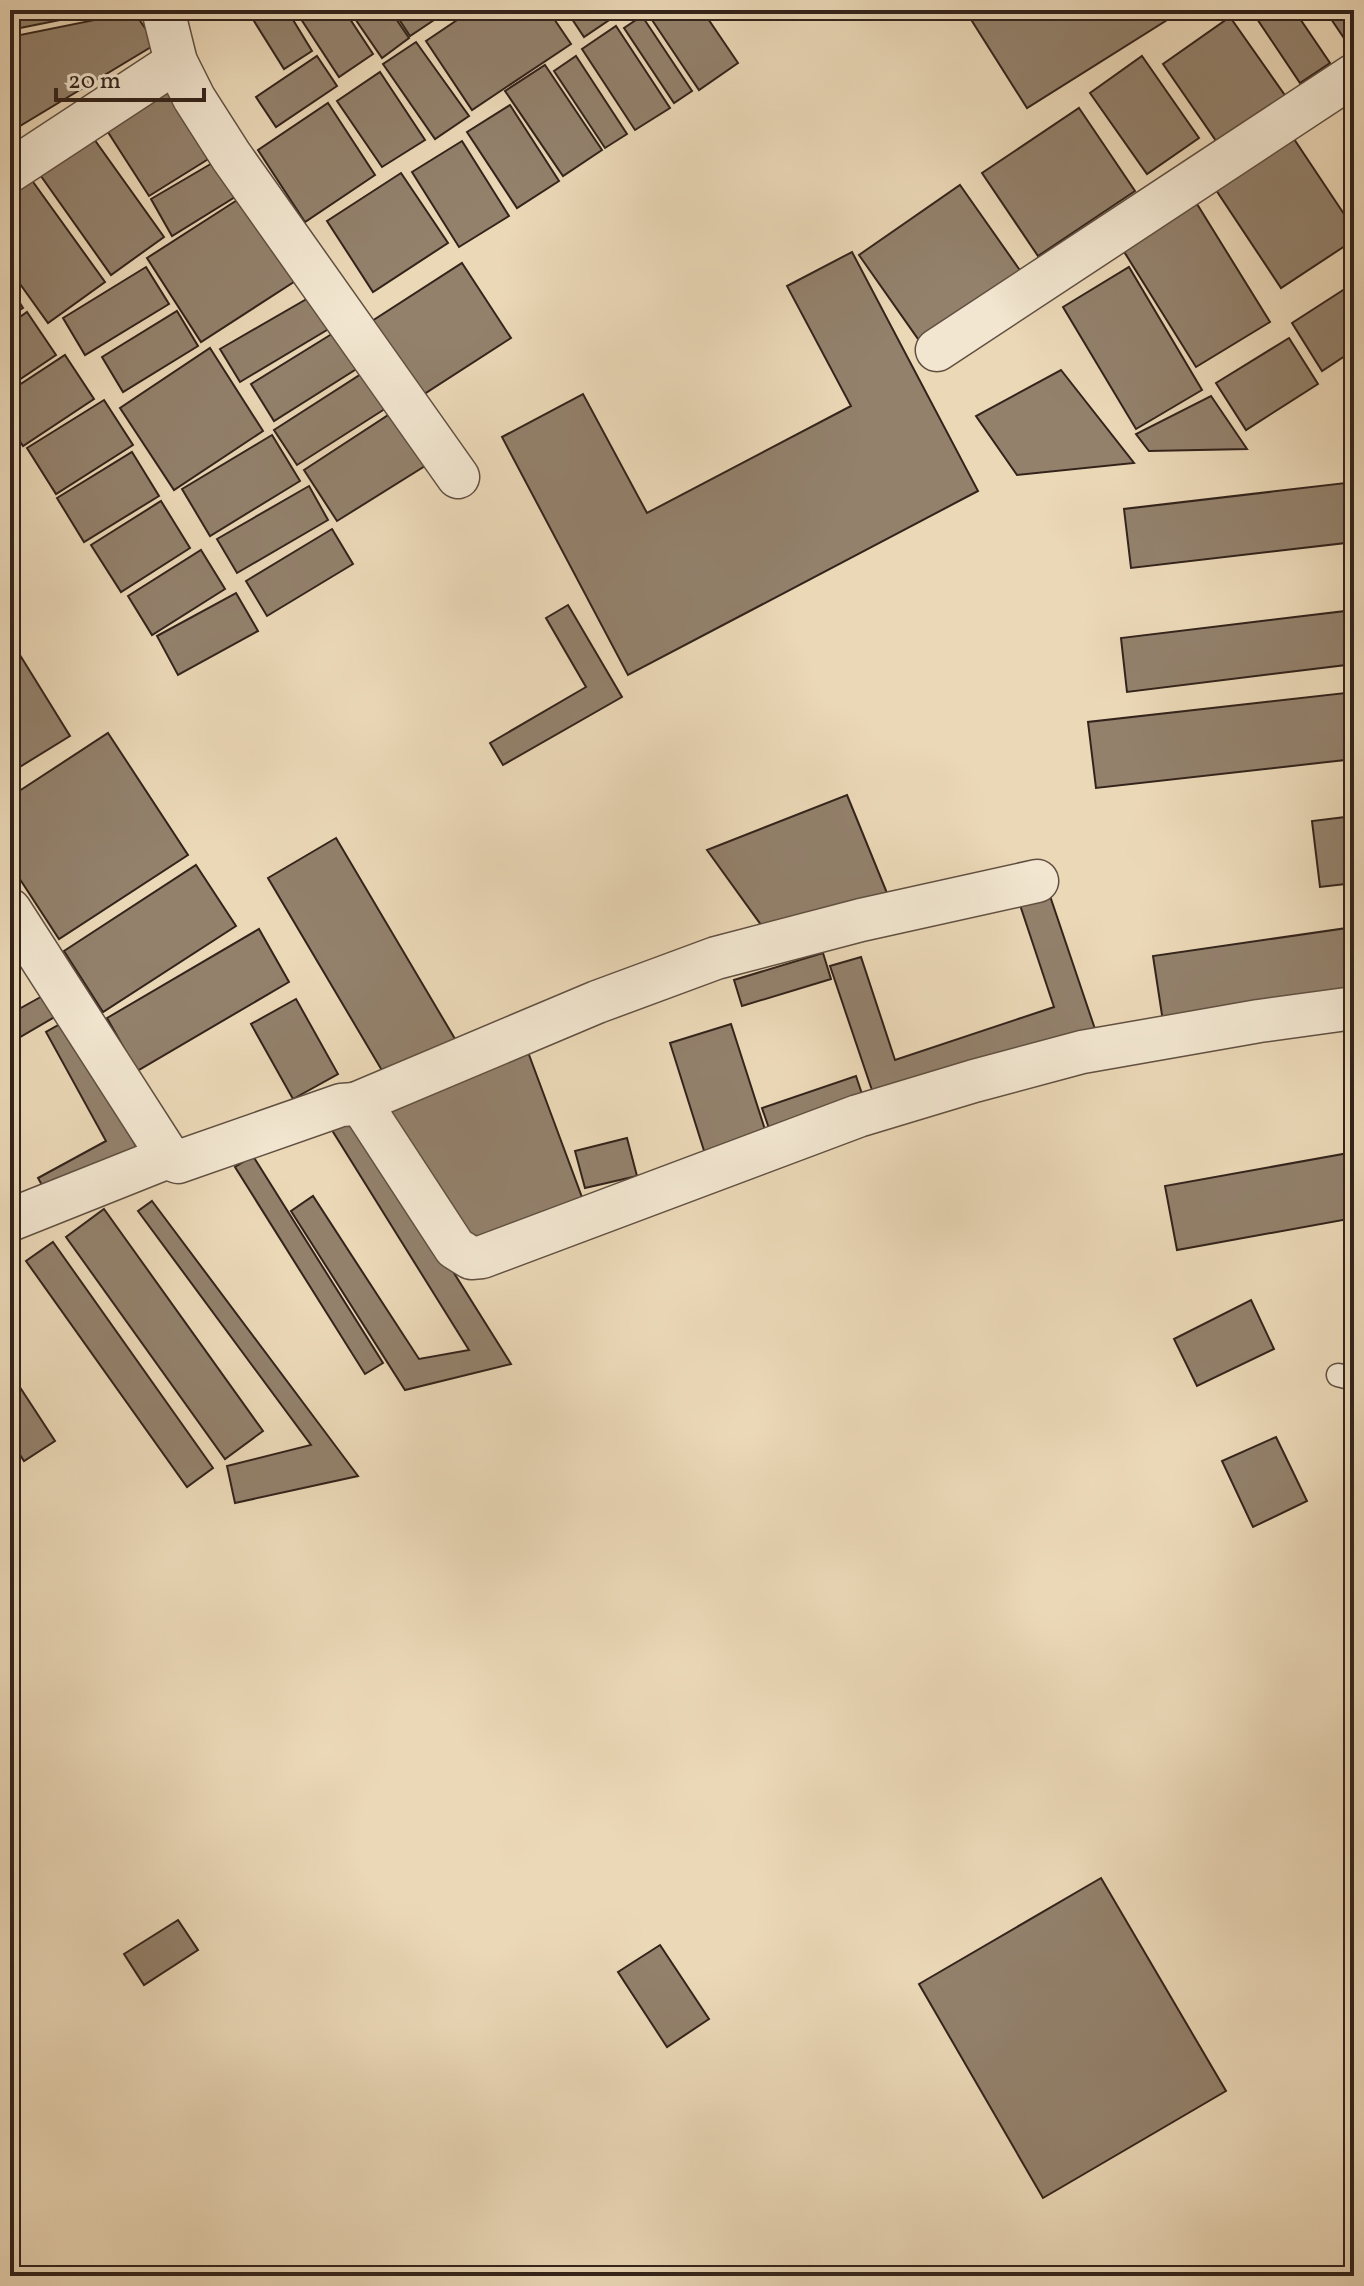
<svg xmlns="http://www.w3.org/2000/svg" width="1364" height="2286" font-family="Vollkorn,serif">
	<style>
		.building { fill: #93816c; stroke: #33231b; stroke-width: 2 }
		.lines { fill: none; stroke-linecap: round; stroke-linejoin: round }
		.lane-casing { stroke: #615042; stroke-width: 25 }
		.street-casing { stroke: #615042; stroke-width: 45 }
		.lane { stroke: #f2e6d0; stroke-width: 22 }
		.street { stroke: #f2e6d0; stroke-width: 42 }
	</style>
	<rect width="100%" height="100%" fill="#ebd8b7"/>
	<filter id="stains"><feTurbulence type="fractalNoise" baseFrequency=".0025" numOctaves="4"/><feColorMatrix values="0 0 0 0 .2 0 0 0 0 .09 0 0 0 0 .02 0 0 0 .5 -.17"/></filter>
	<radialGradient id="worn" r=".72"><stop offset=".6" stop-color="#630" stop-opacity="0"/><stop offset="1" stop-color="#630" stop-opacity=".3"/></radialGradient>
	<g class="building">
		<polygon points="10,10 110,10 10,30"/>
		<polygon points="272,10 287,10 312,51 284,69 254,21"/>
		<polygon points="295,10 344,10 373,54 339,77"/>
		<polygon points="349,10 390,10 409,38 382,58"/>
		<polygon points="393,10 427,10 434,20 410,36"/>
		<polygon points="472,10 548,10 571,44 472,110 426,41"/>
		<polygon points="566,10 624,10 584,37"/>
		<polygon points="648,10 702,10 738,63 699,90 646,11"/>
		<polygon points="965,10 1183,10 1027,108"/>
		<polygon points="1251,10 1294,10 1330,63 1300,83"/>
		<polygon points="1325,10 1354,10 1354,53"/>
		<polygon points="134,12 156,44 10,132 10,37"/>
		<polygon points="642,16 692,91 674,103 624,28"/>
		<polygon points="1230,17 1289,101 1221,148 1163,64"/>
		<polygon points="616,26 670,108 635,130 582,49"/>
		<polygon points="416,42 469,116 435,139 383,64"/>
		<polygon points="317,56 337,86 276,127 256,97"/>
		<polygon points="576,56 627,134 605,148 554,71"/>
		<polygon points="1142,56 1199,138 1147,174 1090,93"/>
		<polygon points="545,65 602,150 563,176 505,91"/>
		<polygon points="166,72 218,153 149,196 97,115"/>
		<polygon points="380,72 425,140 382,167 337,101"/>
		<polygon points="328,103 375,175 305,222 258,150"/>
		<polygon points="510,105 559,181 517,208 467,132"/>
		<polygon points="1079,108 1135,191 1038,256 982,173"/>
		<polygon points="84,125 164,237 111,275 31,162"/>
		<polygon points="1294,139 1354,229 1354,240 1281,288 1216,190"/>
		<polygon points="462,141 509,216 459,247 412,172"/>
		<polygon points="226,155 248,189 172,236 151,199"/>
		<polygon points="23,168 105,282 48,323 10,270 10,177"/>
		<polygon points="401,173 448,243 373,292 327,221"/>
		<polygon points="960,185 1024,276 923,346 859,255"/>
		<polygon points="245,195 300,278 201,342 147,258"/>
		<polygon points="1197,204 1270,322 1196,367 1123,250"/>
		<polygon points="852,252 978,491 628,675 502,437 583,394 647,513 851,406 787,286"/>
		<polygon points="462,263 511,338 421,396 372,321"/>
		<polygon points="146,267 169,304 85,355 63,318"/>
		<polygon points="1129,267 1202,390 1136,429 1063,307"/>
		<polygon points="1354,283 1354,350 1322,371 1292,323"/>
		<polygon points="10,287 23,308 10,316"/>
		<polygon points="317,293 337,324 240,382 220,349"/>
		<polygon points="177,311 198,346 123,392 102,357"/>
		<polygon points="27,312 56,355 10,386 10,324"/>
		<polygon points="343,327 366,363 274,421 251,384"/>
		<polygon points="1289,338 1318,384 1246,430 1216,383"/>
		<polygon points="210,348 263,431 174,490 120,408"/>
		<polygon points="65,355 94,399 23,446 10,426 10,391"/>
		<polygon points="369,369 391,405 297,465 274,430"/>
		<polygon points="1061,370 1134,463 1017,475 976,416"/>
		<polygon points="1211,396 1247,449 1149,451 1136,434"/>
		<polygon points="104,400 133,445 56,494 27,448"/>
		<polygon points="399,408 433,461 337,521 304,470"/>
		<polygon points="272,435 300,481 210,536 182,489"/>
		<polygon points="132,452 159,496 84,542 57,498"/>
		<polygon points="1354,482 1354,542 1131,568 1124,509"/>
		<polygon points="309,486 328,520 237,573 217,539"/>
		<polygon points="161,501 190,548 121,592 91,545"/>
		<polygon points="332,529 353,564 267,616 246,581"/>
		<polygon points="201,550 225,589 152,635 128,596"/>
		<polygon points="236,593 258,631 178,675 157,636"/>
		<polygon points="568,605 622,697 503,765 490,743 586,687 546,618"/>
		<polygon points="1354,610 1354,664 1127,692 1121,638"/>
		<polygon points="10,639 70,736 10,773"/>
		<polygon points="1354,692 1354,759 1096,788 1088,722"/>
		<polygon points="108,733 188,855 59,939 10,864 10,797"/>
		<polygon points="847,795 887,893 772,940 707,850"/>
		<polygon points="1354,816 1354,883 1320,887 1312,821"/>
		<polygon points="336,838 458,1044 390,1084 268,878"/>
		<polygon points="196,865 236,926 103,1012 64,951"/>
		<polygon points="1049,893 1095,1029 876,1102 830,966 861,957 895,1060 1054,1007 1019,902"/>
		<polygon points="1354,927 1354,1000 1164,1028 1153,956"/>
		<polygon points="259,929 289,982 137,1071 107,1018"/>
		<polygon points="823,953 831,979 742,1006 734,980"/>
		<polygon points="46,994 58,1015 10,1043 10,1014"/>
		<polygon points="296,999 338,1074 293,1099 251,1024"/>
		<polygon points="67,1020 137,1148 48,1196 38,1178 106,1141 46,1032"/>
		<polygon points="731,1024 768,1139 706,1157 670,1043"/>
		<polygon points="525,1044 583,1200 469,1242 380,1095"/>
		<polygon points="856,1076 868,1112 774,1143 762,1108"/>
		<polygon points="353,1112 511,1364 405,1390 291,1211 313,1196 419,1359 469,1350 330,1127"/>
		<polygon points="627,1138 637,1176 585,1188 575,1151"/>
		<polygon points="1354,1152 1354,1218 1177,1250 1165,1186"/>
		<polygon points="253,1156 383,1363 365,1374 235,1167"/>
		<polygon points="152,1201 358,1476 235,1503 227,1466 311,1445 138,1211"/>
		<polygon points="104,1209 263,1431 225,1459 66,1237"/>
		<polygon points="53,1242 213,1468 187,1487 26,1261"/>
		<polygon points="1251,1300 1274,1349 1197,1386 1174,1339"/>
		<polygon points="10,1372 55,1441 24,1461 10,1439"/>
		<polygon points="1276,1437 1307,1501 1253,1527 1222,1461"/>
		<polygon points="1101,1878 1226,2091 1043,2198 919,1984"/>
		<polygon points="178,1920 198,1950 144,1985 124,1954"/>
		<polygon points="660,1945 709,2019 667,2047 618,1972"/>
	</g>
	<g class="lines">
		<defs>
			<polyline id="lane" points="1338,1375 1354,1379"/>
			<g id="street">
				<polyline points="163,10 176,62 194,98 231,156 458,477"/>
				<polyline points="10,171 176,62"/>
				<polyline points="937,350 1354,75"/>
				<polyline points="10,910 170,1159 178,1162 341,1105 355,1104 365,1110 455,1248 471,1258 482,1257 858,1116 974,1081 1082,1052 1259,1021 1354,1008"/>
				<polyline points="355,1104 597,1002 716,958 861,920 1037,881"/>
				<polyline points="10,1220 168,1157"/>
			</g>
		</defs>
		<use href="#lane" class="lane-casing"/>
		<use href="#street" class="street-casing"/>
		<use href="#lane" class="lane"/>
		<use href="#street" class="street"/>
	</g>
	<rect width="1364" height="2286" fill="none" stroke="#ebd8b7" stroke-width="40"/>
	<rect x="12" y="12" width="1340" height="2262" fill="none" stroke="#33231b" stroke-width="4"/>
	<rect x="20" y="20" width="1324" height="2246" fill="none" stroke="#33231b" stroke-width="2"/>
	<path d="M56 88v12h148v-12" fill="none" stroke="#33231b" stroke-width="4"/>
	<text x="68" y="88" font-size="24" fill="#33231b" stroke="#f2e6d0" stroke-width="6" paint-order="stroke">20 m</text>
	<rect width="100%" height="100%" filter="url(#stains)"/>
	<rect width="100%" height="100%" fill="url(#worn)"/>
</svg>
